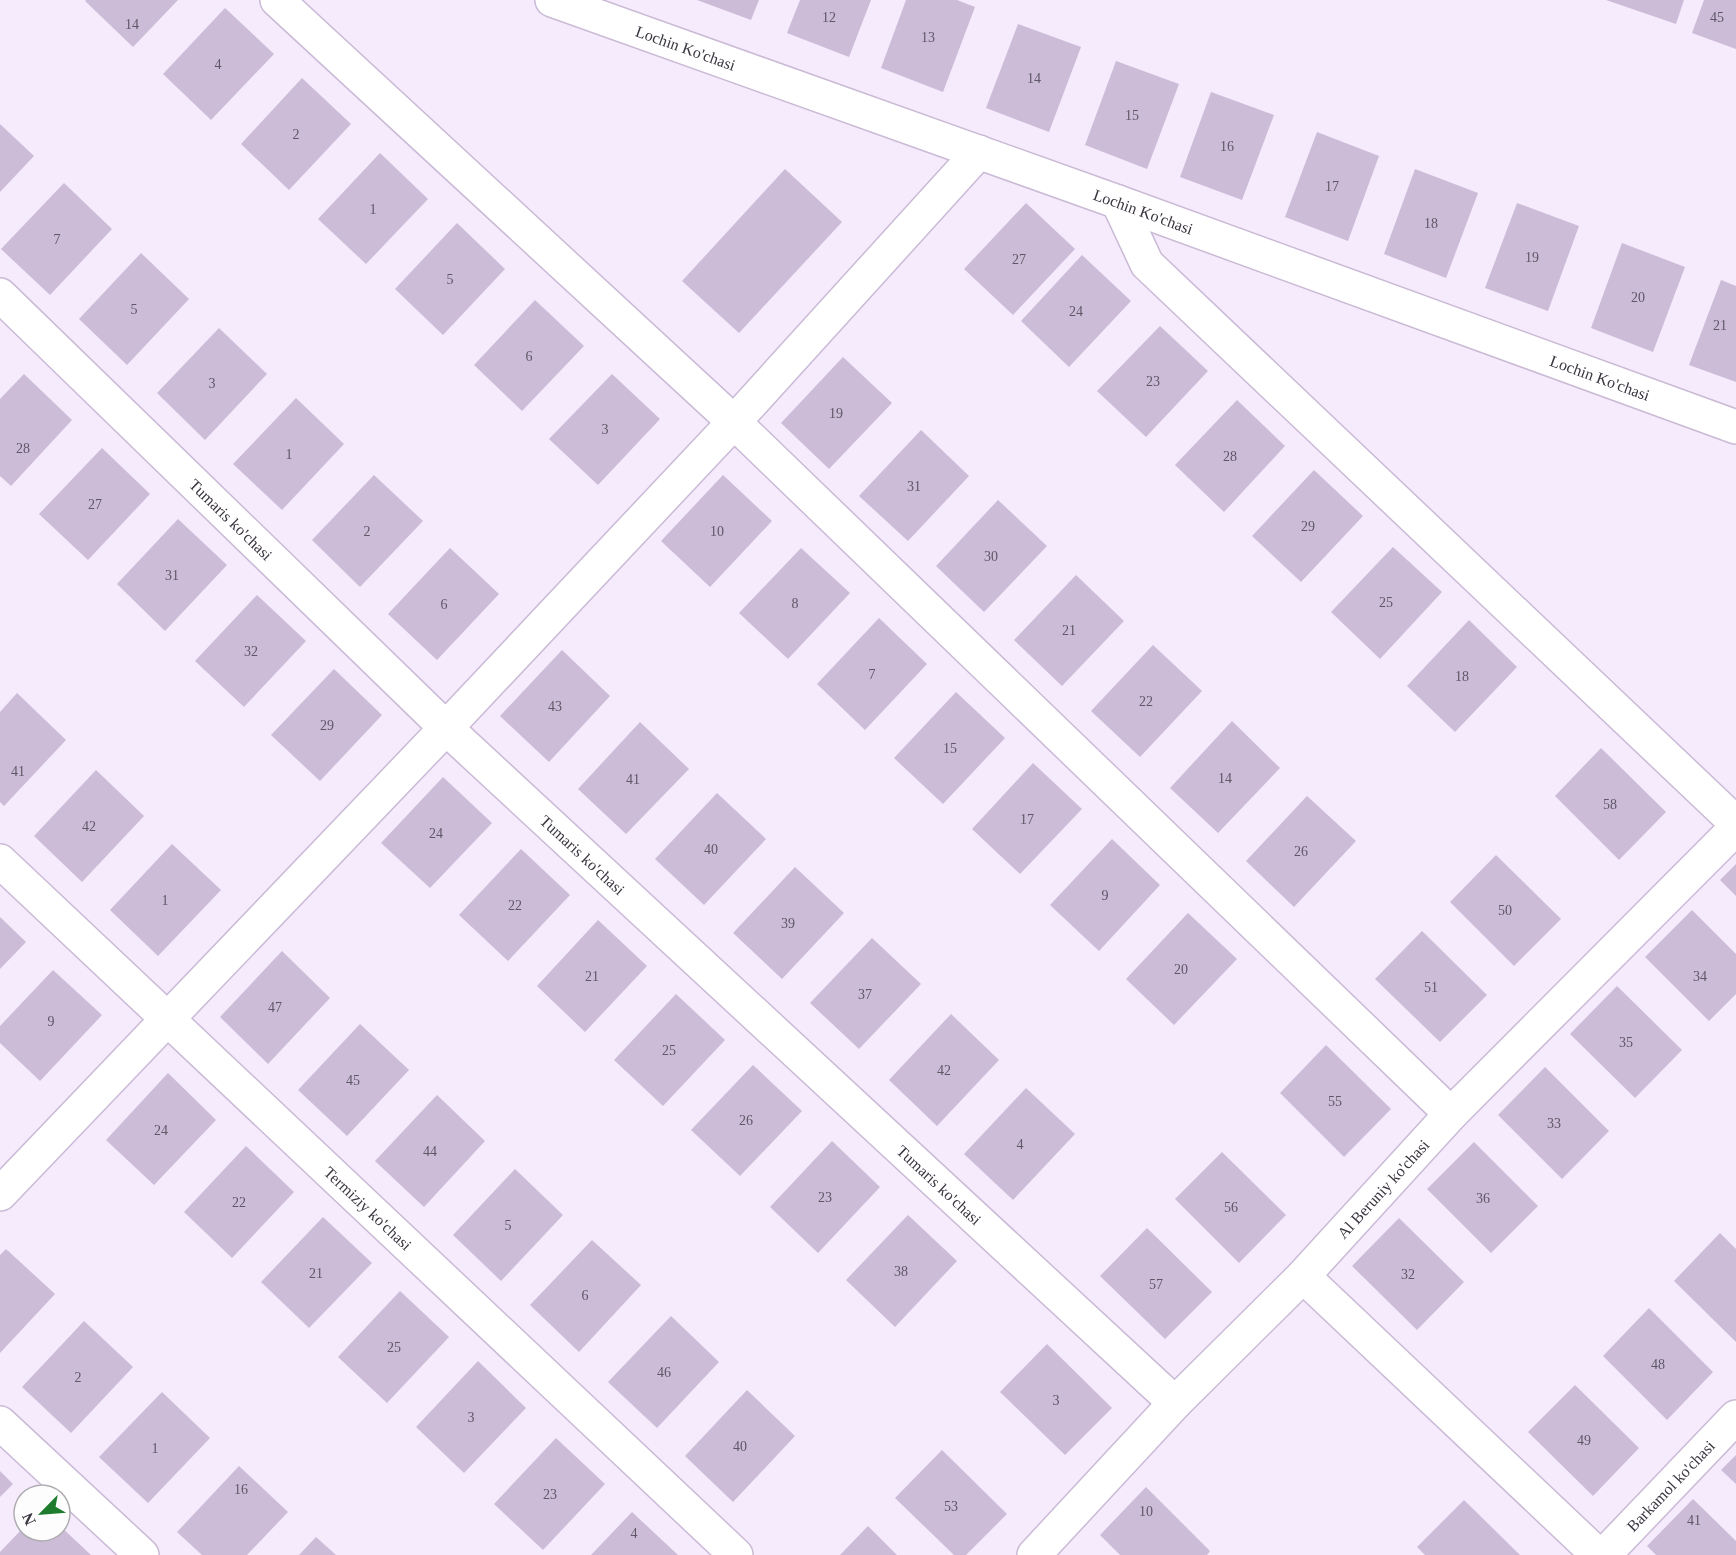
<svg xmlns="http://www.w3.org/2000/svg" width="1736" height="1555" font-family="'Times New Roman',serif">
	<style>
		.building { fill: #ccbcd8 }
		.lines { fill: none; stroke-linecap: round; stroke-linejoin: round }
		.street-casing { stroke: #cabad6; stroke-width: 36 }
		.street { stroke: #fff; stroke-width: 33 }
		.labels { text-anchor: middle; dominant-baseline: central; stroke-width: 4.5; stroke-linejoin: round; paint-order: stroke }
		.number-label { font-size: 14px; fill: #5f5766 }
		.street-label { font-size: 16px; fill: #3b3540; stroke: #fdfdfd }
	</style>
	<rect width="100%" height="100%" fill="#f5ebfc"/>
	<g class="building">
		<polygon points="86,0 178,0 133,47 85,1"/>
		<polygon points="697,0 759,0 751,20"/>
		<polygon points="800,0 871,0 849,57 787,33"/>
		<polygon points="906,0 957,0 975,7 943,92 881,68"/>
		<polygon points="1606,0 1684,0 1676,24"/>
		<polygon points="1704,0 1736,0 1736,49 1692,33"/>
		<polygon points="225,8 274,54 211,120 163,74"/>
		<polygon points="1018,24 1081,47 1049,132 986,108"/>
		<polygon points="1116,61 1179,84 1147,169 1085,145"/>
		<polygon points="302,78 351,124 289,190 241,144"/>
		<polygon points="1211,92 1274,115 1242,200 1180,177"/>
		<polygon points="0,124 34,156 0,192"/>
		<polygon points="1317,132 1379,156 1348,241 1285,217"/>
		<polygon points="380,153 428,199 366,264 318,219"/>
		<polygon points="785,169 842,222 739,333 682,281"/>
		<polygon points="1415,169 1478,193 1446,278 1384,254"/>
		<polygon points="64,183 112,229 50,295 1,249"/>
		<polygon points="1026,203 1075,249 1013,315 964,269"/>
		<polygon points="1517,203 1579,226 1548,311 1485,288"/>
		<polygon points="457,223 505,269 443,335 395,289"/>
		<polygon points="1622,243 1685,267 1653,352 1591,328"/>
		<polygon points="141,253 189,299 127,365 79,319"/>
		<polygon points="1082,255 1131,301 1069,367 1021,321"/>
		<polygon points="1721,280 1736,286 1736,382 1689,365"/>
		<polygon points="535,300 584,346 522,411 474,365"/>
		<polygon points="1160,326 1208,371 1146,437 1097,391"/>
		<polygon points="219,328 267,374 205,440 157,393"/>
		<polygon points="843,357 892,403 829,469 781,423"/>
		<polygon points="24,374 72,420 11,486 0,476 0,399"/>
		<polygon points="612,374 660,419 598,485 549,439"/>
		<polygon points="296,398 344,444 282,510 233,464"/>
		<polygon points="1237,400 1285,446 1224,512 1175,465"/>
		<polygon points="921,430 969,476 908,541 859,496"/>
		<polygon points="102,448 150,494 88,560 39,514"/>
		<polygon points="1314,470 1363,516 1301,582 1252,536"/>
		<polygon points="374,475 423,521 360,587 312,540"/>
		<polygon points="723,475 772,521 710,587 661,541"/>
		<polygon points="998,500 1047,546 984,612 936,566"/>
		<polygon points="178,519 227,565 165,631 117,584"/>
		<polygon points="1393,547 1442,592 1380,659 1331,612"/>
		<polygon points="450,548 499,594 437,660 388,614"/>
		<polygon points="801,548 850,593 788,659 739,613"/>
		<polygon points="1076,575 1124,621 1062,686 1014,640"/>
		<polygon points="257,595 306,641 244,707 195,661"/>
		<polygon points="879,618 927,664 865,730 817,684"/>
		<polygon points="1469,620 1517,667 1455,732 1407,686"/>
		<polygon points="1153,645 1202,691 1140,757 1091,711"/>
		<polygon points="562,650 610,696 549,762 500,716"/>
		<polygon points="334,669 382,715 320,781 271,735"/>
		<polygon points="956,692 1005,738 943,804 894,758"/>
		<polygon points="17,693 66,740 4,806 0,802 0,712"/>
		<polygon points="1232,721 1280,768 1218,833 1170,788"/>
		<polygon points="640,722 689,769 626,834 578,789"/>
		<polygon points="1601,748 1666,812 1619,860 1555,796"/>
		<polygon points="1033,763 1082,809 1020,874 972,829"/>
		<polygon points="96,770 144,816 82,882 34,836"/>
		<polygon points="443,777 492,823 430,888 381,843"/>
		<polygon points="717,793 766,839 704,905 655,859"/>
		<polygon points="1307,796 1356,841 1294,907 1246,861"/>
		<polygon points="1112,839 1160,885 1099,951 1050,905"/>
		<polygon points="172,844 221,890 158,956 110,910"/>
		<polygon points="521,849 570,895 508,961 459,915"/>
		<polygon points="1496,855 1561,919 1514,966 1450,902"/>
		<polygon points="1736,864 1736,896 1720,880"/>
		<polygon points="795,867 844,913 782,979 733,933"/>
		<polygon points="1692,910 1736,954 1736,994 1709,1021 1645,957"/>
		<polygon points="1188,913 1237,959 1174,1025 1126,979"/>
		<polygon points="0,917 26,942 0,969"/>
		<polygon points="598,920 647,966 585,1032 537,986"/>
		<polygon points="1422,931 1487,995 1440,1042 1375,979"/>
		<polygon points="872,938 921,984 859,1049 810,1003"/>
		<polygon points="282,951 330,998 268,1064 220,1017"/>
		<polygon points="53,970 102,1015 40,1081 0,1043 0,1026"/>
		<polygon points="1617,986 1682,1050 1635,1098 1570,1034"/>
		<polygon points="676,994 725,1040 663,1106 614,1060"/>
		<polygon points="951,1014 999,1060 937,1126 889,1080"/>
		<polygon points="360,1024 409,1070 347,1136 298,1090"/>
		<polygon points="1326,1045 1391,1109 1344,1157 1280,1093"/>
		<polygon points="753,1065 802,1111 740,1176 691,1130"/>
		<polygon points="1545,1067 1609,1131 1562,1179 1498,1115"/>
		<polygon points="168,1073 216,1120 154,1185 106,1140"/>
		<polygon points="1026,1088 1075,1134 1013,1200 964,1154"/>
		<polygon points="437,1095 485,1141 424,1207 375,1161"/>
		<polygon points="832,1141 880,1187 818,1253 770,1207"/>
		<polygon points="1474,1142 1538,1206 1491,1253 1427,1189"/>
		<polygon points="246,1146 294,1192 232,1258 184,1212"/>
		<polygon points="1222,1152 1286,1215 1239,1263 1175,1199"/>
		<polygon points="515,1169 563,1215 501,1281 453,1235"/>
		<polygon points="908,1215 957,1261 895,1327 846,1280"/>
		<polygon points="323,1217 372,1263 309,1328 261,1282"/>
		<polygon points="1399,1218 1464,1282 1417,1330 1352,1266"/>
		<polygon points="1147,1228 1212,1292 1165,1339 1100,1276"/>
		<polygon points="1720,1233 1736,1249 1736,1342 1674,1281"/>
		<polygon points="592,1240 641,1285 579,1352 530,1305"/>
		<polygon points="6,1249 55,1294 0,1353 0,1255"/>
		<polygon points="400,1291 449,1337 387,1403 338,1357"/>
		<polygon points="1649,1308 1713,1372 1667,1420 1603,1356"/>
		<polygon points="671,1316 719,1362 657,1428 608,1382"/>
		<polygon points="84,1321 133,1367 71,1433 22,1387"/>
		<polygon points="1047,1344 1112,1408 1065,1455 1000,1392"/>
		<polygon points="478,1361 526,1408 464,1473 416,1427"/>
		<polygon points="1575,1385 1639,1448 1593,1496 1528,1432"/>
		<polygon points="747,1390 795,1436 733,1502 685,1456"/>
		<polygon points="162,1392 210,1438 148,1503 99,1457"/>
		<polygon points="556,1438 605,1484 543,1550 494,1504"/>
		<polygon points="942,1450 1007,1514 966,1555 954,1555 895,1498"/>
		<polygon points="1736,1455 1736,1484 1721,1470"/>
		<polygon points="239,1466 288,1512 247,1555 202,1555 177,1532"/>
		<polygon points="0,1471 13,1484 0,1497"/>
		<polygon points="1146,1487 1210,1551 1207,1555 1120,1555 1100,1535"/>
		<polygon points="1693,1499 1736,1541 1736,1555 1656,1555 1647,1546"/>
		<polygon points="1464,1500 1520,1555 1425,1555 1417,1547"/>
		<polygon points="632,1512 678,1555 591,1555"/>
		<polygon points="60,1526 91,1555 0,1555 0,1552 24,1527 24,1531 60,1531"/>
		<polygon points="868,1526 897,1555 840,1555"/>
		<polygon points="316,1537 336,1555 299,1555"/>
	</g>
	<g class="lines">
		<defs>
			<g id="street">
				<polyline points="277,0 734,422 1451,1114"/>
				<path id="s1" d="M552 0 1118 202 1736 427"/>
				<polyline points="1118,202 1147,264 1736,823"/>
				<path id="s2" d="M0 295 446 728 1175 1403"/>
				<path id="s3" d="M0 861 736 1555"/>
				<polyline points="0,1194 446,728 734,422 979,152"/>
				<polyline points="1303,1276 1598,1555"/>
				<polyline points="0,1423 142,1555"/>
				<path id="s4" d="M1034 1555 1175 1403 1303 1276 1451 1114 1736 828"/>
				<path id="s5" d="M1604 1555 1736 1417"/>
			</g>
		</defs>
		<use href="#street" class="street-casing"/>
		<use href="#street" class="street"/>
	</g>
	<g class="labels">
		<g class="number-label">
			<text x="829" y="17">12</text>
			<text x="1717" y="17">45</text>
			<text x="132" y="24">14</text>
			<text x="928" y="37">13</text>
			<text x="218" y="64">4</text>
			<text x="1034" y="78">14</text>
			<text x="1132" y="115">15</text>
			<text x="296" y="134">2</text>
			<text x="1227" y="146">16</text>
			<text x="1332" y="186">17</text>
			<text x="373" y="209">1</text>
			<text x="1431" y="223">18</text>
			<text x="57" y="239">7</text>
			<text x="1532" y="257">19</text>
			<text x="1019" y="259">27</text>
			<text x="450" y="279">5</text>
			<text x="1638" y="297">20</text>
			<text x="134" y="309">5</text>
			<text x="1076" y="311">24</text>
			<text x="1720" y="325">21</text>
			<text x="529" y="356">6</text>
			<text x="1153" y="381">23</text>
			<text x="212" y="383">3</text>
			<text x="836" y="413">19</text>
			<text x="605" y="429">3</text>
			<text x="23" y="448">28</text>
			<text x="289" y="454">1</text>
			<text x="1230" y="456">28</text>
			<text x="914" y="486">31</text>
			<text x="95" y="504">27</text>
			<text x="1308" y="526">29</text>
			<text x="367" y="531">2</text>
			<text x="717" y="531">10</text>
			<text x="991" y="556">30</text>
			<text x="172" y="575">31</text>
			<text x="1386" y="602">25</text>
			<text x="795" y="603">8</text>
			<text x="444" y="604">6</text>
			<text x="1069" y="630">21</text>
			<text x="251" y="651">32</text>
			<text x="872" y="674">7</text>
			<text x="1462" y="676">18</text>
			<text x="1146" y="701">22</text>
			<text x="555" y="706">43</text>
			<text x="327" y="725">29</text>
			<text x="950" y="748">15</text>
			<text x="18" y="771">41</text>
			<text x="1225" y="778">14</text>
			<text x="633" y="779">41</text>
			<text x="1610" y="804">58</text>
			<text x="1027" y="819">17</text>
			<text x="89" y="826">42</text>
			<text x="436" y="833">24</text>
			<text x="711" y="849">40</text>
			<text x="1301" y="851">26</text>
			<text x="1105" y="895">9</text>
			<text x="165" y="900">1</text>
			<text x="515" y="905">22</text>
			<text x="1505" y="910">50</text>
			<text x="788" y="923">39</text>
			<text x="1181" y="969">20</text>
			<text x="592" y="976">21</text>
			<text x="1700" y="976">34</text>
			<text x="1431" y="987">51</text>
			<text x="865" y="994">37</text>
			<text x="275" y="1007">47</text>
			<text x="51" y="1021">9</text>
			<text x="1626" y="1042">35</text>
			<text x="669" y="1050">25</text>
			<text x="944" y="1070">42</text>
			<text x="353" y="1080">45</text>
			<text x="1335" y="1101">55</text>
			<text x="746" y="1120">26</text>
			<text x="1554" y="1123">33</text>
			<text x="161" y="1130">24</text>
			<text x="1020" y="1144">4</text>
			<text x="430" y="1151">44</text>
			<text x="825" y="1197">23</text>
			<text x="1483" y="1198">36</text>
			<text x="239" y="1202">22</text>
			<text x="1231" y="1207">56</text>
			<text x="508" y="1225">5</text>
			<text x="901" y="1271">38</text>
			<text x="316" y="1273">21</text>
			<text x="1408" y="1274">32</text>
			<text x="1156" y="1284">57</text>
			<text x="585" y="1295">6</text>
			<text x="394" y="1347">25</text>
			<text x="1658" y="1364">48</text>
			<text x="664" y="1372">46</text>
			<text x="78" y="1377">2</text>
			<text x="1056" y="1400">3</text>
			<text x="471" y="1417">3</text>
			<text x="1584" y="1440">49</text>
			<text x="740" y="1446">40</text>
			<text x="155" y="1448">1</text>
			<text x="241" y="1489">16</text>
			<text x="550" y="1494">23</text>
			<text x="951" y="1506">53</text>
			<text x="1146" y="1511">10</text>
			<text x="1694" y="1520">41</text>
			<text x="634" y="1533">4</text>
		</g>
		<g class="street-label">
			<text stroke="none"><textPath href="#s1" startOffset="142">Lochin Ko'chasi</textPath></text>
			<text stroke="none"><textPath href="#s1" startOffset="628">Lochin Ko'chasi</textPath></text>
			<text stroke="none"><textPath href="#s1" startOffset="1114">Lochin Ko'chasi</textPath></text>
			<text stroke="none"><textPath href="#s2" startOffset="322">Tumaris ko'chasi</textPath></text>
			<text stroke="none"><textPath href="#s2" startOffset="808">Tumaris ko'chasi</textPath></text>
			<text stroke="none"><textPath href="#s2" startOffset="1294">Tumaris ko'chasi</textPath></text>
			<text stroke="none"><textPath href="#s4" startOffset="506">Al Beruniy ko'chasi</textPath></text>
			<text stroke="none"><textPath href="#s3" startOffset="506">Termiziy ko'chasi</textPath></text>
			<text stroke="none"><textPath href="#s5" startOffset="96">Barkamol ko'chasi</textPath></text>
		</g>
	</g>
	<g transform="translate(42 1513) rotate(245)"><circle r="28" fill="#fdfdfd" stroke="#afadb1" stroke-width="1.5"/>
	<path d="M0-4.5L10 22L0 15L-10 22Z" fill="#1d7c2d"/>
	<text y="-9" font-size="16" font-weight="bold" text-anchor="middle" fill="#3b3540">N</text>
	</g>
</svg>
